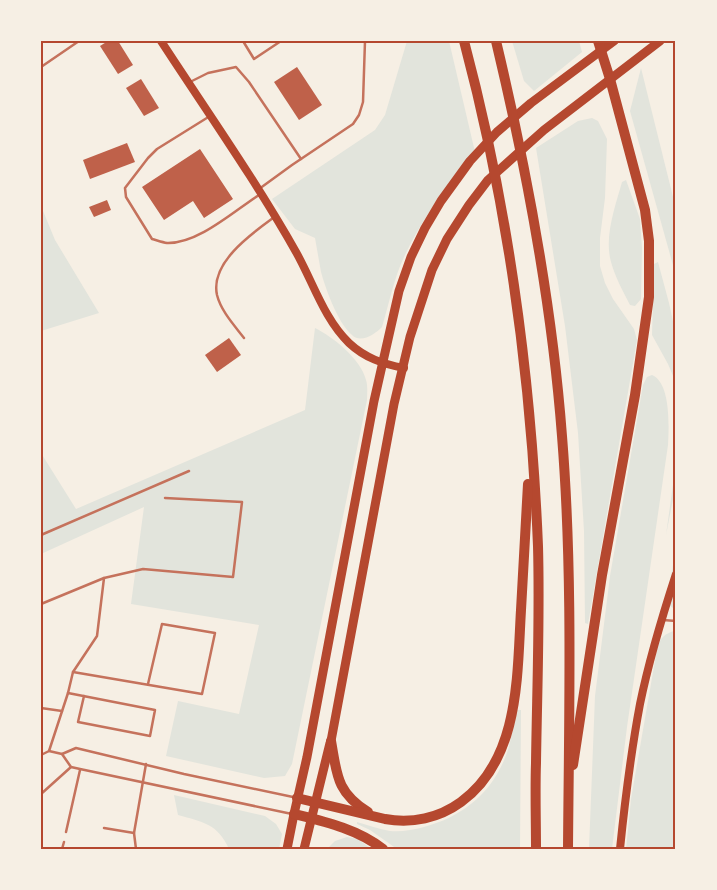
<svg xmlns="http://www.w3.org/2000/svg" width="717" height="890" font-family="'Noto Serif',serif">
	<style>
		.green { fill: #e2e4dc }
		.building { fill: #bf614a }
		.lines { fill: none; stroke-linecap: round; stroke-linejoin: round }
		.service { stroke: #c5725c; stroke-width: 2.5 }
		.secondary { stroke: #b5482f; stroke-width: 8 }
		.primary { stroke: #b5482f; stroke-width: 9 }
		.trunk { stroke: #b5482f; stroke-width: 9 }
		.motorway { stroke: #b5482f; stroke-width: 10 }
		.neatline { fill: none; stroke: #b5482f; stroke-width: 2 }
	</style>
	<rect width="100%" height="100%" fill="#f6efe4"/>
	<g class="green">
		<path d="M407 41H449L475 152C448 184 422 218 404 257 394 278 389 304 382 327 375 334 361 344 352 335 338 323 326 290 321 272 319 261 317 249 315 238L295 229 272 199 375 130 385 115Z"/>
		<polygon points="512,41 579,41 582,52 534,91 524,81"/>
		<polygon points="641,68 676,209 676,276 630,111"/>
		<polygon points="592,118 598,121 607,139 605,198 600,238 600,266 605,283 613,299 634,329 637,340 588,624 585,623 584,531 578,433 565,326 536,148 578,121"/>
		<path d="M626 180 640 219 642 248 641 299 635 306 630 305C623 291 615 277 611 262 604 237 615 207 622 182Z"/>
		<polygon points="41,206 55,240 99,313 41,331"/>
		<polygon points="658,262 669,303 676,335 676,383 668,364 652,335 654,264"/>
		<path d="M315 328C333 337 361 359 366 380 368 386 367 394 367 400L292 764 285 776 264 778 166 756 178 701 239 714 259 625 131 604 144 507 41 554V453L76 509 305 410Z"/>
		<path d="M652 375C671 383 669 427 668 445L627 727 612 849H589L595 696 610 576 643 385 647 377Z"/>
		<polygon points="676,463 676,484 666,535"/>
		<polygon points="676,548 676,610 670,606 667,600"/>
		<path d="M676 630V849H626L631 799 657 649C660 637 665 634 676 630Z"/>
		<path d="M517 710H521L520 849H397L370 830 357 824V822C368 825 379 829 390 831 401 832 413 830 424 827 461 817 490 795 505 758 511 744 513 726 517 710Z"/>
		<path d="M174 795 265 816 276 824 282 834 279 849H229C218 824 203 822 178 815Z"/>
		<polygon points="347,837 358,839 371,849 327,849 335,841"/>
	</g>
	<g class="building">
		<polygon points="108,41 118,41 133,65 118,74 100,46"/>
		<polygon points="297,67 322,105 299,120 274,82"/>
		<polygon points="141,79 159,108 144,116 126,88"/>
		<polygon points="127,143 135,162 90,179 83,160"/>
		<polygon points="200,149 233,199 204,218 193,201 164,220 142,187"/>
		<polygon points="107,200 111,210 94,217 89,207"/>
		<polygon points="229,338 241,355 217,372 205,355"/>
	</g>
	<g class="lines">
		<g class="service">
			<polyline points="243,41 254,59 281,41"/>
			<polyline points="41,67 79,41"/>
			<polyline points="190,82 208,73 236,67 249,82 301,159"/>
			<path d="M210 116 157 149 148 158 125 188 126 197 152 239C156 240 162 242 167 243 198 244 234 211 259 195"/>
			<polyline points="259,189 292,165 353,124 359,115 363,102 365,41"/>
			<path d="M244 338C234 325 221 311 217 295 210 263 251 234 273 218"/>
			<polyline points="41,535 189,471"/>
			<polyline points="41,604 104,578 143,569 233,577 242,502 165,498"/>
			<polyline points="663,620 676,621"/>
			<polyline points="73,672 202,694 215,633 162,624 148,684"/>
			<polyline points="68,693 155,710 150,736 78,722 84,696"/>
			<polyline points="41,708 62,711"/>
			<polyline points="49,751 62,754 71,767 80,769 292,814"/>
			<polyline points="62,754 76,748 184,774 293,797"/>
			<polyline points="41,755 49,751 68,693 73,672 97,636 104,578"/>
			<polyline points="41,794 71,767"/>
			<polyline points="104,828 134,833"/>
			<polyline points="66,832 80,770"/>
			<polyline points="62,849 64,842"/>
			<polyline points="136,849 134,833 146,764"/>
		</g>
		<g class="secondary">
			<path d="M161 41C206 110 256 181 296 252 313 282 324 319 349 343 365 358 383 364 404 368"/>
			<path d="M620 849C625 800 631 752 640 704 649 660 662 617 676 574"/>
		</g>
		<g class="primary">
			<polyline points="287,849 294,814"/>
			<polyline points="304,849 330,743"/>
		</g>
		<g class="trunk">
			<polyline points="331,741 394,404 410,337 432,270 447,239 469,205 488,180 544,130 660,41"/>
			<polyline points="294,814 307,757 374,401 399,291 411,257 425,228 441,201 470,161 497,132 531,103 614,41"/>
		</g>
		<g class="motorway">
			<path d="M464 41C508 206 531 376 538 546 540 618 537 691 536 763 535 791 536 820 536 849"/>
			<path d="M496 41C527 171 552 303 562 436 573 573 569 711 568 849"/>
			<path d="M331 741C337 774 336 792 368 812"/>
			<polyline points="573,765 602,575 635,395 649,297 649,241 645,210 610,79 598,41"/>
			<path d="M297 798 385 819C412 824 439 818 461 802 520 759 517 676 521 610 523 568 526 526 528 484"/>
			<path d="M294 814C326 822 357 829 383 849"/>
		</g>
	</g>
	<rect width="717" height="890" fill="none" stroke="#f6efe4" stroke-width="85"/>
	<rect x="42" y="42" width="632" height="806" class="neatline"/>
</svg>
